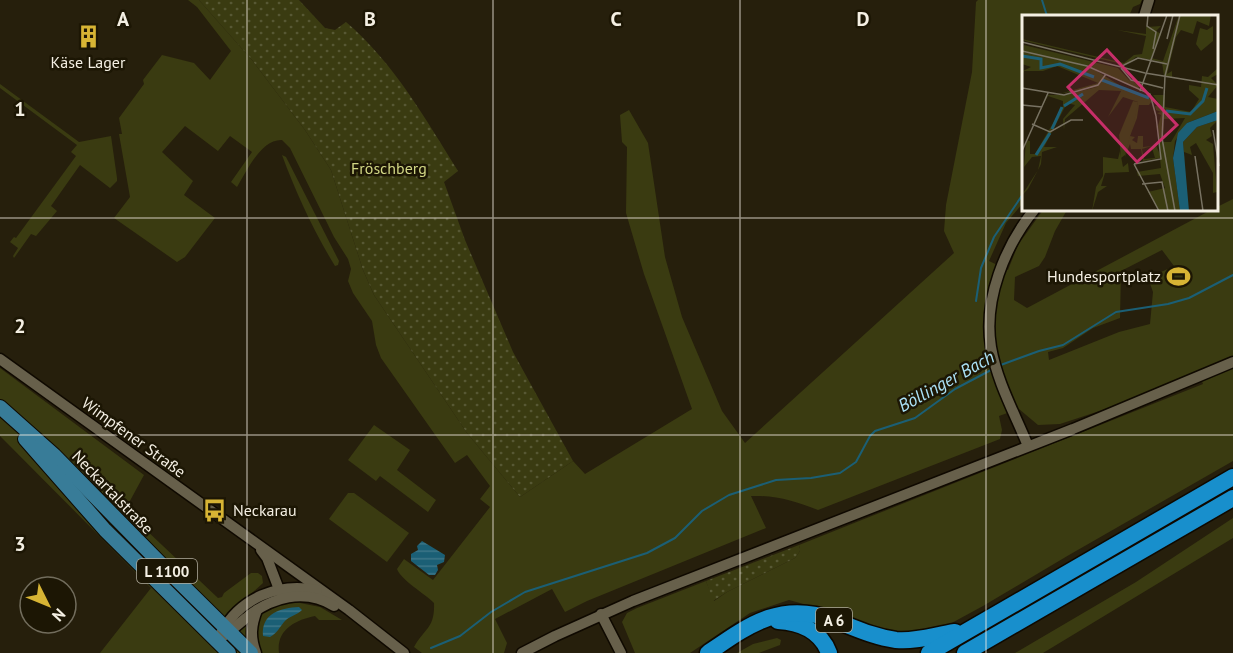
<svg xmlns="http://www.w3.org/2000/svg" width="1233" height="653" font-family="'PT Sans',sans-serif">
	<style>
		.green { fill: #3a3b11; fill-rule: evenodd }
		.garden { fill: url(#garden-dots) }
		.water { fill: url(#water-rules) }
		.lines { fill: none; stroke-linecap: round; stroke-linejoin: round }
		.stream { stroke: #1b5f75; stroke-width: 2 }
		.minor-casing { stroke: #0f0900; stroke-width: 13 }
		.major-casing { stroke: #0f0900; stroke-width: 16 }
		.highway-casing { stroke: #0f0900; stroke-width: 19 }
		.minor { stroke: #67604b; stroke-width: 10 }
		.major { stroke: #387c98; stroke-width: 14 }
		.highway { stroke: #188fcc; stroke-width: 16 }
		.grid { fill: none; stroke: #f4efe3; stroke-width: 1.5; stroke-opacity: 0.55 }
		.labels { text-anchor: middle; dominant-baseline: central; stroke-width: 5; stroke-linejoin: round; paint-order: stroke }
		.shield { fill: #1c1604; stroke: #b3aea0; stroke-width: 1.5 }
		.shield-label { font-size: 15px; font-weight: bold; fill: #f4efe3 }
		.poi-label { font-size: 16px; fill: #f4efe3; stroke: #1c1604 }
		.park-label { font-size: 16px; fill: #d1d684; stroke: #1c1604 }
		.street-label { font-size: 16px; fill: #f4efe3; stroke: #1c1604 }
		.water-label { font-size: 18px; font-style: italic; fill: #abe1f6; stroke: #1c1604 }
		.inset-river { fill: none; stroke: #1b5f75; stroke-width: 3 }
		.inset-road { fill: none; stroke: #787262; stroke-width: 1.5 }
		.view { fill: #c72e69; fill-opacity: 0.15; stroke: #c72e69; stroke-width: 3 }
		.inset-edge { fill: none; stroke: #f4efe3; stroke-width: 3 }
		.grid-label { font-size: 20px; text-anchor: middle; font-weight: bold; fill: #f4efe3; stroke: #1c1604; stroke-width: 5; stroke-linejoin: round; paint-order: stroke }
	</style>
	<defs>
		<pattern id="garden-dots" width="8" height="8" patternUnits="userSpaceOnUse" patternTransform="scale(1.5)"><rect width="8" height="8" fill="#3a3b11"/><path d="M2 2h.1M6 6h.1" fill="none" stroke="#575834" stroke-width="1.8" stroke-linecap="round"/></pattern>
		<pattern id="water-rules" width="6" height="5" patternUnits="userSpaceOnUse" patternTransform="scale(1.5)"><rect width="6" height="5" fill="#1b5f75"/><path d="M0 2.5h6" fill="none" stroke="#3d7688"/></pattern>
	</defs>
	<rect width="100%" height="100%" fill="#261f0c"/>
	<g class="green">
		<path d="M188 0H199L252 60 305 130 331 170 363 270 374 295 467 433 520 497 573 461 585 474 692 409 644 274 626 213 627 147 622 142 620 115 629 110 648 143 665 257 682 317 722 411 745 443 954 253 944 231 946 205 972 72 976 2 978 0H1142L1140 4 1133 7 1129 16H1023V203L1006 223 989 261 1008 270 1018 245 1043 210H1067L1055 231 1045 257 1039 266 1015 277 1014 300 1027 308 1211 210H1216L1217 207 1233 199V461L1069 555 983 606 948 625 927 632 908 635 857 624 844 615 789 600 750 613 690 653H635L622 622 627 613 637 608 706 581 714 601 727 592 795 558 800 551 799 545 1203 384 1199 373 1136 399 1060 424 1038 425 1019 409 999 416 1002 430 1000 439 818 510C795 501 775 495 751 496L766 528 587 601 565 612 552 589 495 619 507 643 504 653H422L414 647C425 628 435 628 434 603 424 593 401 580 397 569L404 559 433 580 490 507 480 499 490 486 467 455 455 463 381 358 376 345 372 321 353 293 348 281 351 269 348 259 334 237 290 148 282 140C261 139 247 171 237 187L231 182 252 152 230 136 218 151 185 126 162 152 193 181 184 195 215 218 185 257 177 262 114 218 130 197 119 134H122L119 118 144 84 143 80 162 55 194 63 210 80 231 51 197 7ZM1162 250 1174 266 1148 278 1153 292 1150 324 1119 332 1049 360 1048 352 1063 348 1093 328 1120 318 1121 271Z"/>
		<polygon points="0,84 79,142 111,136 117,178 117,181 110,188 80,165 51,206 57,211 36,236 31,234 14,258 13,256 18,248 10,242 14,237 16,238 76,156 71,152 77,145 0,88"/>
		<path d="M282 155 286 157 339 261 338 265 335 266C314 232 296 193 282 155Z"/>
		<path d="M0 368 144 475 125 510 218 598 222 597 224 593 251 573H258L262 576 263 583 232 611 244 623 274 605 300 600V603L320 607 342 620H319L315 616C295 620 276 630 279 653H100L151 588 0 436Z"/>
		<polygon points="374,425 410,450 397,470 436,500 428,512 380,476 376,481 348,460"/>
		<polygon points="348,493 354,493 409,533 387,562 329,519"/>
		<polygon points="1233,518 1233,538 1043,653 1015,653 1136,582"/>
		<polygon points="777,638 781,640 780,645 759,653 737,653 753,644"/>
	</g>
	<g class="garden">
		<path d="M199 0H299L325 28 335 30 346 22C394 63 425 118 458 171L444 182 465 240 513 352 573 461 520 497 467 433 374 295 363 270 331 170 305 130 252 60Z"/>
		<polygon points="799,545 800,551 795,558 727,592 713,601 706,581"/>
	</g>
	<g class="water">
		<polygon points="422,541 445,555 444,562 437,565 438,570 435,575 429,575 411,561 411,554 418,550 417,546"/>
		<path d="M299 607 302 610C297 615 289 616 284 622 279 628 278 632 270 637L263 636C261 613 281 608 299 607Z"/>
	</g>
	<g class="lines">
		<g class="stream">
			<polyline points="1042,0 1047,16"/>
			<polyline points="976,301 981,268 994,237 1023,194"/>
			<polyline points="998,366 1039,351 1063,345 1116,312 1168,304 1189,298 1233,275"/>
			<polyline points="431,648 460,636 491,612 525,592 647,553 675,538 702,511 729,495 776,480 811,478 840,473 856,462 870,436 875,431 915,418 955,389 993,369"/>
		</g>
		<defs>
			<g id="minor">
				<polyline points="1144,16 1149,0"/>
				<polyline points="0,359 349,610 404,653"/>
				<path d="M1028 446C1015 414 997 382 991 347 983 300 1005 246 1034 210"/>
				<polyline points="261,550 267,558 280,592"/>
				<polyline points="601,614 621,653"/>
				<path d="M221 633C240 598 278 582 317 590"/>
				<path d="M216 641C228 634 236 626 246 618 271 597 305 588 334 606"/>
				<path d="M256 653C250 637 251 626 257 610"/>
				<polyline points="522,653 555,636 633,601 1073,429 1233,362"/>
			</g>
			<g id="major">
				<polyline points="0,407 54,455 163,566 251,653"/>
				<polyline points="25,439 105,530 229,653"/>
			</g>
			<g id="highway">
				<path d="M778 621C800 622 821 631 829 653"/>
				<path d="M708 653C750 624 781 601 834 620 855 628 874 637 896 640 916 642 935 635 955 632"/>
				<polyline points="929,653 1233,477"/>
				<polyline points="965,653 1233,498"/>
			</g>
		</defs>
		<use href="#minor" class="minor-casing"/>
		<use href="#major" class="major-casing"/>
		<use href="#highway" class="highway-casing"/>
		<use href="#minor" class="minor"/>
		<use href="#major" class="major"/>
		<use href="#highway" class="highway"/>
	</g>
	<path class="grid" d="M247 0V653M493 0V653M740 0V653M986 0V653M0 218H1233M0 435H1233"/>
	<defs>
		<symbol id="building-bare" viewBox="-9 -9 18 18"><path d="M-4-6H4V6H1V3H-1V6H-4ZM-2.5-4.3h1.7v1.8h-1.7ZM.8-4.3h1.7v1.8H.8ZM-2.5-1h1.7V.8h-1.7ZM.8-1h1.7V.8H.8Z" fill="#d7b434" stroke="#1c1604" stroke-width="2.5" paint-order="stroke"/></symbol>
		<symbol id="stadium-bare" viewBox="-9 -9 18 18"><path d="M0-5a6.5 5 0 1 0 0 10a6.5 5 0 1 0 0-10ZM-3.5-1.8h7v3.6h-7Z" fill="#d7b434" stroke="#1c1604" stroke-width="2.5" paint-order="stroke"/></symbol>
		<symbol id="bus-bare" viewBox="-9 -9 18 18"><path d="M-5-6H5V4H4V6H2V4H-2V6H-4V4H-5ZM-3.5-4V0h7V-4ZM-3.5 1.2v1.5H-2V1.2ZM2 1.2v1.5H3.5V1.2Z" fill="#d7b434" stroke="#1c1604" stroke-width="2.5" paint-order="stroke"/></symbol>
	</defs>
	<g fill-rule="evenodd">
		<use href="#building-bare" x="72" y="20" width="33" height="33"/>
		<use href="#stadium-bare" x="1162" y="260" width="33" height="33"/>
		<use href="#bus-bare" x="198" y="494" width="33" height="33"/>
	</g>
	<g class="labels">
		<g class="shield">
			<rect x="137" y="559" width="60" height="24" rx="4.5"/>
			<rect x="816" y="608" width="36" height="24" rx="4.5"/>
		</g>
		<g class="shield-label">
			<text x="167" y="571">L 1100</text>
			<text x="834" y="620">A 6</text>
		</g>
		<g class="poi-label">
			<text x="88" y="62">Käse Lager</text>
			<text x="1161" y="276" text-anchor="end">Hundesportplatz</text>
			<text x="233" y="510" text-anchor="start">Neckarau</text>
		</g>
		<g class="park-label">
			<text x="389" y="168">Fröschberg</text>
		</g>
		<g class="street-label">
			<text transform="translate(134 437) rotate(36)">Wimpfener Straße</text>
			<text transform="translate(113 492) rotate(46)">Neckartalstraße</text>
		</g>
		<g class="water-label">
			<text transform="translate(946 381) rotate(-29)">Böllinger Bach</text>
		</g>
	</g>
	<g transform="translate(1022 15)">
		<rect width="196" height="196" fill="#261f0c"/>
		<path d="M157 0H189L187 11 175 6 171 19 159 15 154 22 145 59 150 56V62L142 61 140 47 114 42 105 49H100L3 26 0 24 102 48 112 40 120 39 124 21 95 15 124 19V12L139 11 134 16 139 19 129 43 141 46ZM2 30 96 53 107 65 120 69 116 74 70 53 102 73 131 84 127 90H117L115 103 108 121 113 122 110 125 115 128 116 121H121V132L130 131 120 134 122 144 133 143 130 133 134 130 139 142 136 111 139 100 135 98 139 97 134 95 133 91H139L131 80H143V92L169 97 177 84 167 75V70L179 72 180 61 186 62 196 53V59L189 63 196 70 186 82 196 84V96L165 108 153 126 151 143 158 196H137L126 177 143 173 138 159 116 161 115 157 139 153 138 143 121 146 119 134H109L108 129 103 142 106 121 116 87 101 82 86 102 99 76 77 75 43 104 42 115 41 104 53 90 45 88 22 132H35L20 137 19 149 16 155 6 174 0 180 16 155 19 141 10 142 2 152 4 125 8 126V139H13L41 91V86L26 81 6 118 26 80H42L75 72 37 79 76 68 35 51 21 56H2L0 61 1 56 9 52 0 49ZM163 103 149 127H141L142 104ZM196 105 188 113 190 121 184 125 191 129 195 177 191 178V158L174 128 168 132 170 140 162 137 164 172 161 127 175 112ZM98 136 101 152 106 148 107 157 83 158 79 171H85L76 177 70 196 74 172 81 161V142L96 144Z" fill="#3a3b11" fill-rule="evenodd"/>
		<path d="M191 11V26L179 36 174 29 178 13 185 15Z" fill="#3a3b11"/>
		<path d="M111 86 116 87 115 94 103 140 99 143 97 120Z" fill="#3a3b11"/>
		<path d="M196 96V105L175 112 161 127 167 196H158L151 143 156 118 165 108Z" fill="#1b5f75"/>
		<path class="inset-river" d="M0 41 19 44V53L38 49 72 62M80 65 127 83M42 91 61 79M144 96 168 99 181 86 185 73M30 114 40 92M14 140 28 118"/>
		<path class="inset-road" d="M126 0 125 11 134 17 131 34M145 24 151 0M0 27 123 58 197 70M0 36 65 51 128 79 134 101M100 51 116 43 145 49M99 53 109 65 141 73M0 73 42 80 76 70 84 59M118 76 145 0M0 90 20 92M10 109 28 117 49 105H61M191 115 197 151M140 123 153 196M140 125 143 61 158 0M0 136 26 78M173 141 181 196M112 149 139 144 134 101M112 149 137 196M120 169 140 167 146 196"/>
		<path class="view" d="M85 35 155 110 115 147 46 72Z"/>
		<rect width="196" height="196" class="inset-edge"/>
	</g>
	<g class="grid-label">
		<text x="123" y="26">A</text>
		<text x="370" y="26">B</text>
		<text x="616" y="26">C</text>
		<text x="863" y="26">D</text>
		<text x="20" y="116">1</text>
		<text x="20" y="333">2</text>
		<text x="20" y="551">3</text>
	</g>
	<g transform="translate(48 605) rotate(133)"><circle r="28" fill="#1c1604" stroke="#726d5d" stroke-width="1.5"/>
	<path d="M0-4.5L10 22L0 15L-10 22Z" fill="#d7b434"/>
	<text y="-9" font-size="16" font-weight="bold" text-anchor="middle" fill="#f4efe3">N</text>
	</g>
</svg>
